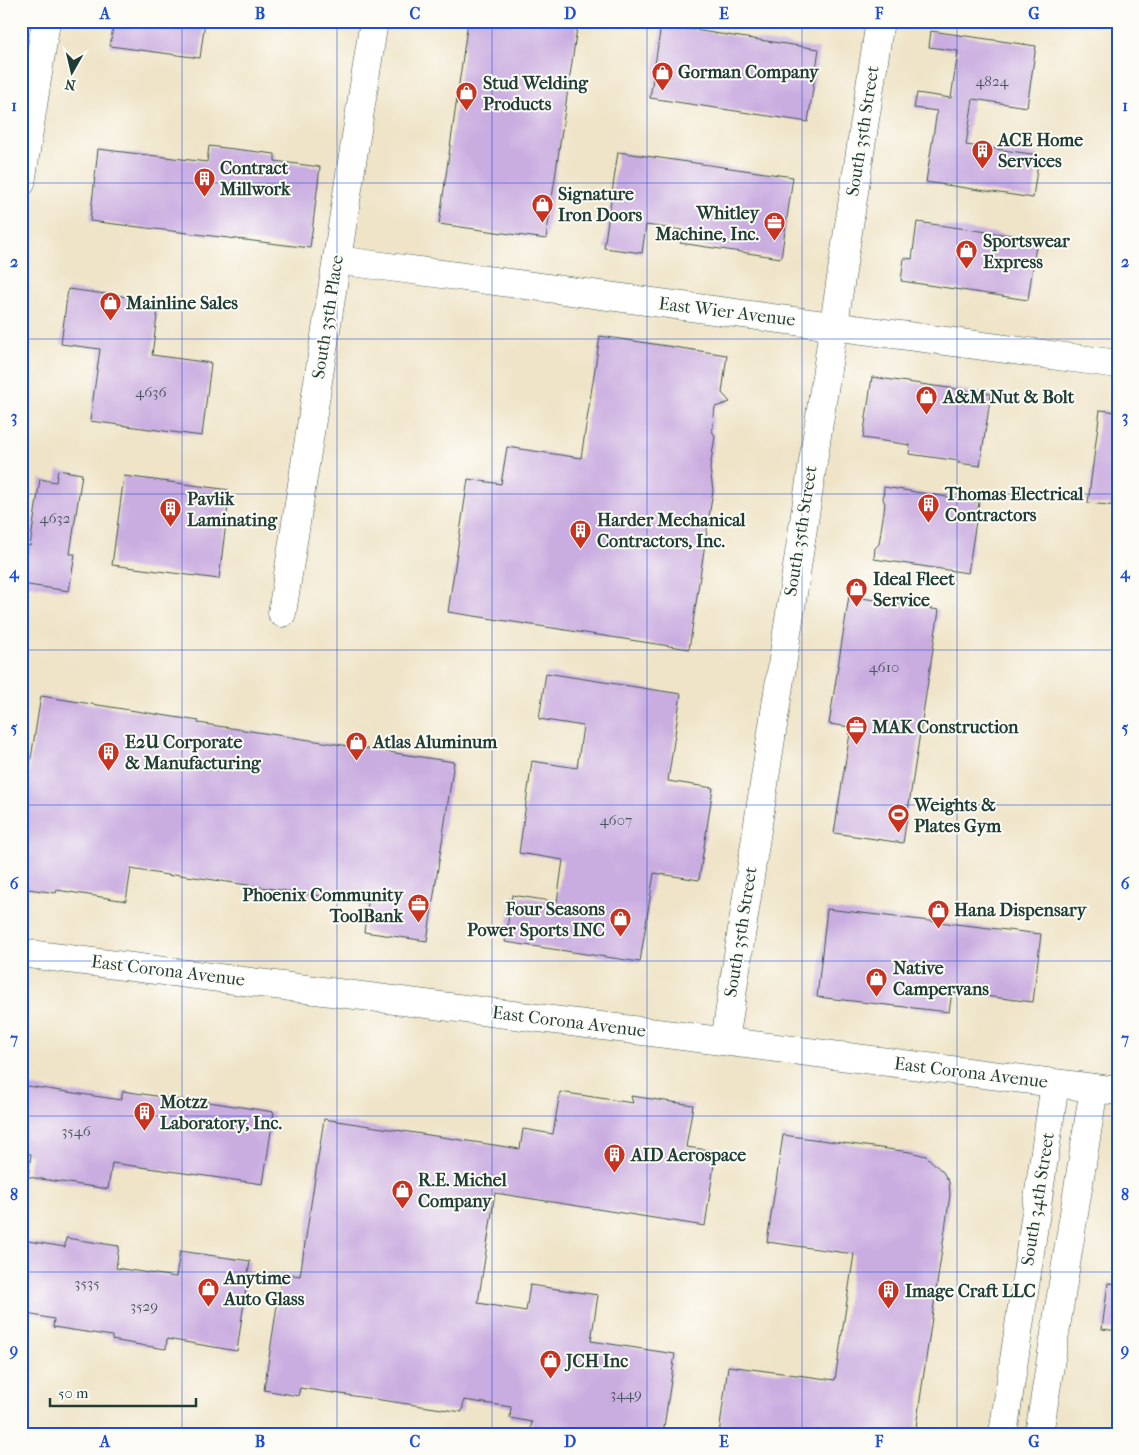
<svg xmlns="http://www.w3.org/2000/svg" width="1139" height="1455" font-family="'IM FELL French Canon',serif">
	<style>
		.building { fill: #c9ace0 }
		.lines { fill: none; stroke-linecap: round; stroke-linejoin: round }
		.minor-casing { stroke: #3e564a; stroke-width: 29 }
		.minor { stroke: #fff; stroke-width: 28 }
		.grid { fill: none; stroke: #1d4ed8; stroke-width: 1; stroke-opacity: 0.55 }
		.labels { text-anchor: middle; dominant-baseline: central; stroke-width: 4; stroke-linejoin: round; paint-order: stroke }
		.number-label { font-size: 15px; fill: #4a595f }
		.poi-label { font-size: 18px; font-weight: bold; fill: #1f3d34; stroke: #fdfcf7; text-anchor: start }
		.street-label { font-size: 18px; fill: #1f3d34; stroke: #fdfcf7 }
		.neatline { fill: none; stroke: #1d4ed8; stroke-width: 2 }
		.grid-label { font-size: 16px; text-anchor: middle; font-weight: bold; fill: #1d4ed8 }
	</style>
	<rect width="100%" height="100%" fill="#fdfcf7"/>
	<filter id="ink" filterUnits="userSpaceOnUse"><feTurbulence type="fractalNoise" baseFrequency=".02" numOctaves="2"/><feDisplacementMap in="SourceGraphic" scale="10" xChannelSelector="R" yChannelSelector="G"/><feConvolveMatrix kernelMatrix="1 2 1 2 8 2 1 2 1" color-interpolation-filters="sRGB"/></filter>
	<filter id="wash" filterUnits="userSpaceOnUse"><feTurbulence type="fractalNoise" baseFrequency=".0096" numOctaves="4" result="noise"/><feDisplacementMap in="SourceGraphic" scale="20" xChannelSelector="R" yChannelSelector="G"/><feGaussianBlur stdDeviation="1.12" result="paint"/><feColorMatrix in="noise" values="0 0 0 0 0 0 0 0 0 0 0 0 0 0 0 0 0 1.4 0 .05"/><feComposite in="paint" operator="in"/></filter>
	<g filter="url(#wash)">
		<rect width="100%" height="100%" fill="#efe4c8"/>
		<g id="blocks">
			<g class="building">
				<polygon points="114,21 205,21 200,58 110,46"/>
				<polygon points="468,21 578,21 546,239 439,224"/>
				<polygon points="661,25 819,49 808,122 650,98"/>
				<polygon points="931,31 1036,46 1027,107 973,99 966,145 1039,155 1033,198 926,182 937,111 914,108 917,93 951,98 958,51 929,47"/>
				<polygon points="209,146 275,154 275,161 320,167 310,248 90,221 98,149 207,162"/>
				<polygon points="618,152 793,177 781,258 680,243 682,230 646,225 642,253 604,248"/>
				<polygon points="917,222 1037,239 1028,300 901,281 904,258 912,259"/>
				<polygon points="68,289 159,301 152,355 211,363 202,436 90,421 100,349 61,344"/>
				<polygon points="600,336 727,355 722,393 730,402 715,407 712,431 715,436 710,468 713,491 689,649 448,612 468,479 501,484 507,447 581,458"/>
				<polygon points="872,377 991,394 980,466 958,463 959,461 909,454 910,445 863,438"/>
				<polygon points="1100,410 1118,412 1118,506 1088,503"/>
				<polygon points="58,470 82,474 70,554 75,554 69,591 21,584 27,545 30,546 40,479 56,482"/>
				<polygon points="124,476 230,490 219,579 112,565"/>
				<polygon points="884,487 979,502 968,573 874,559 875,548 879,544 885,504 883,499"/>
				<polygon points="849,596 939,610 903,843 834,833 851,727 829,724"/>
				<polygon points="546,673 681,694 668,781 713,788 699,880 654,873 640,962 505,942 512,895 557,902 563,860 519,853 532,761 577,768 583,726 539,719"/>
				<polygon points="41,696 199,721 198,723 454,762 427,941 364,932 368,903 174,874 173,876 131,869 126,901 57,890 56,893 21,888 21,820"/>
				<polygon points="827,909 1041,934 1033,1002 952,992 949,1012 817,997"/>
				<polygon points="21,1085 121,1100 123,1091 201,1103 202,1101 274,1112 263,1184 112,1163 108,1189 28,1177 31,1154 21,1153"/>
				<polygon points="560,1092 633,1103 631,1096 693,1105 686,1147 716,1151 705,1226 495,1193 478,1303 526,1311 530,1285 598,1295 591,1341 675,1354 663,1434 538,1434 530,1432 532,1422 510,1418 511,1407 464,1400 462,1412 300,1388 298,1396 264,1390 282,1273 300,1276 324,1119 520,1149 523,1129 553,1134"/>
				<polygon points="783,1135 910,1152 926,1156 943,1172 949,1182 950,1195 915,1434 719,1434 728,1366 835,1380 854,1254 767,1242"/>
				<polygon points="66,1238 119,1246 116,1268 176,1277 180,1251 250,1261 237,1351 167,1339 166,1349 146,1346 112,1340 112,1336 53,1327 54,1319 27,1314 28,1307 21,1306 21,1240 65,1247"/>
				<polygon points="1108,1283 1118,1284 1118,1331 1102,1329"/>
			</g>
		</g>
	</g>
	<g filter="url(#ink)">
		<use href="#blocks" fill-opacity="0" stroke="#3e564a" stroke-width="1"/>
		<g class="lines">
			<defs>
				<g id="minor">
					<polyline points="21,183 46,21"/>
					<polyline points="337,260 1118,364"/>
					<polyline points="282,613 374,21"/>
					<polyline points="21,953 1118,1091"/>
					<polyline points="725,1041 880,21"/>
					<polyline points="1003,1434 1055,1084"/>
					<polyline points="1039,1434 1094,1088"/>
				</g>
			</defs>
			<use href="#minor" class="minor-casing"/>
			<use href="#minor" class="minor"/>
		</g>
	</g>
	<path class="grid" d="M182 21V1434M337 21V1434M492 21V1434M647 21V1434M802 21V1434M957 21V1434M21 183H1118M21 339H1118M21 494H1118M21 650H1118M21 805H1118M21 961H1118M21 1116H1118M21 1272H1118"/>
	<defs>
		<symbol id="shop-pin" viewBox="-11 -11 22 30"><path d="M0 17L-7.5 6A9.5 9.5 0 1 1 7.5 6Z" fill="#c8321e" stroke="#fdfcf7"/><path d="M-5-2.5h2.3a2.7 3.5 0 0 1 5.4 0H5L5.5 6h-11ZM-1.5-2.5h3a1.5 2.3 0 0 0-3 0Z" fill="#fff"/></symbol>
		<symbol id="building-pin" viewBox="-11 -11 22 30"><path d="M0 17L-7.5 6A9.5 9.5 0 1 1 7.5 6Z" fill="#c8321e" stroke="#fdfcf7"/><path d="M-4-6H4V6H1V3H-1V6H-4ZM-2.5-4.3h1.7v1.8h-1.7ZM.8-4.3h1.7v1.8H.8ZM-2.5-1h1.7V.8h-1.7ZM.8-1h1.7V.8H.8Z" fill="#fff"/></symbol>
		<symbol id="office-pin" viewBox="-11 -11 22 30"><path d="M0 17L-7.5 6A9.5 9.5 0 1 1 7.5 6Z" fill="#c8321e" stroke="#fdfcf7"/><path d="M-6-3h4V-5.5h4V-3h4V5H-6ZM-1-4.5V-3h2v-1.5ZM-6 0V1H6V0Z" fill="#fff"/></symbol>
		<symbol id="stadium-pin" viewBox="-11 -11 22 30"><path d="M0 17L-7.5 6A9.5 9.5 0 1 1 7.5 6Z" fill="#c8321e" stroke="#fdfcf7"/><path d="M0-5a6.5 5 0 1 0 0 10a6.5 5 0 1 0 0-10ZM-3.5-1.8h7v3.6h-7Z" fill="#fff"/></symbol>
	</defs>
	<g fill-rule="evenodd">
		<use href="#shop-pin" x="650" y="60" width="25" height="34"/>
		<use href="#shop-pin" x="454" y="80" width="25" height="34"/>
		<use href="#building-pin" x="970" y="138" width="25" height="34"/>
		<use href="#building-pin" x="192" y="166" width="25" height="34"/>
		<use href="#shop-pin" x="530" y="192" width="25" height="34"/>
		<use href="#office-pin" x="762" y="210" width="25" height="34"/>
		<use href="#shop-pin" x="954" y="238" width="25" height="34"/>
		<use href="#shop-pin" x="98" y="290" width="25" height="34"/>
		<use href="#shop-pin" x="914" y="384" width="25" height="34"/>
		<use href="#building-pin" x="916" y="492" width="25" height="34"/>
		<use href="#building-pin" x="158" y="496" width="25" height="34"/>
		<use href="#building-pin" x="568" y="518" width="25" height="34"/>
		<use href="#shop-pin" x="844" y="576" width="25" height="34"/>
		<use href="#office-pin" x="844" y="714" width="25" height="34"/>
		<use href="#shop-pin" x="344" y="730" width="25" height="34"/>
		<use href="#building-pin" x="96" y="740" width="25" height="34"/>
		<use href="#stadium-pin" x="886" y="802" width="25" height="34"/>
		<use href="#office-pin" x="406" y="892" width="25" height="34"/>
		<use href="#shop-pin" x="926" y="898" width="25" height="34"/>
		<use href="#shop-pin" x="608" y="906" width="25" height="34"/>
		<use href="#shop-pin" x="864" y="966" width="25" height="34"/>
		<use href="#building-pin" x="132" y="1100" width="25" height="34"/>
		<use href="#building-pin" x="602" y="1142" width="25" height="34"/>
		<use href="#shop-pin" x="390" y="1178" width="25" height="34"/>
		<use href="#shop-pin" x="196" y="1276" width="25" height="34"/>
		<use href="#building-pin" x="876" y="1278" width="25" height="34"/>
		<use href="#shop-pin" x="538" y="1348" width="25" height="34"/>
	</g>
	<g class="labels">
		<g class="number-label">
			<text x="992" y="81">4824</text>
			<text x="151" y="392">4636</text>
			<text x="55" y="518">4632</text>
			<text x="884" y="667">4610</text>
			<text x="616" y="820">4607</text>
			<text x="76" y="1131">3546</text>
			<text x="87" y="1283">3535</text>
			<text x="144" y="1306">3529</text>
			<text x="626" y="1394">3449</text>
		</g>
		<g class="poi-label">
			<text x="678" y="72">Gorman Company</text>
			<text x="483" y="83">Stud Welding<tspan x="483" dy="21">Products</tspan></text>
			<text x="998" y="140">ACE Home<tspan x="998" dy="21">Services</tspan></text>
			<text x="220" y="168">Contract<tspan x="220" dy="21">Millwork</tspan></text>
			<text x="558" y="194">Signature<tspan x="558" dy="21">Iron Doors</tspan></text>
			<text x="759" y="213" text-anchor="end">Whitley<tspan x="759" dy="21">Machine, Inc.</tspan></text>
			<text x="983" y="241">Sportswear<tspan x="983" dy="21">Express</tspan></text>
			<text x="126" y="303">Mainline Sales</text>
			<text x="943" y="397">A&amp;M Nut &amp; Bolt</text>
			<text x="945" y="494">Thomas Electrical<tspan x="945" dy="21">Contractors</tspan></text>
			<text x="187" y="499">Pavlik<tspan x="187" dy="21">Laminating</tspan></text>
			<text x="597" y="520">Harder Mechanical<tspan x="597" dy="21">Contractors, Inc.</tspan></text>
			<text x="873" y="579">Ideal Fleet<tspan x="873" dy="21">Service</tspan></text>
			<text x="872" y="727">MAK Construction</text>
			<text x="125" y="742">E2U Corporate<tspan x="125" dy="21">&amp; Manufacturing</tspan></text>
			<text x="373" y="742">Atlas Aluminum</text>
			<text x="914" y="805">Weights &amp;<tspan x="914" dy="21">Plates Gym</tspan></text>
			<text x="403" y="895" text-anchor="end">Phoenix Community<tspan x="403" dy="21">ToolBank</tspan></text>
			<text x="605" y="909" text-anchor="end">Four Seasons<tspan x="605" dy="21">Power Sports INC</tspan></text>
			<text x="954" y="910">Hana Dispensary</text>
			<text x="893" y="968">Native<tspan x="893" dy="21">Campervans</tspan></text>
			<text x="160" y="1102">Motzz<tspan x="160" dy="21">Laboratory, Inc.</tspan></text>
			<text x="631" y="1155">AID Aerospace</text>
			<text x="418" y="1180">R.E. Michel<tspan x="418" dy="21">Company</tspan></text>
			<text x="224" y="1278">Anytime<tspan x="224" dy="21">Auto Glass</tspan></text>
			<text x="905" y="1291">Image Craft LLC</text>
			<text x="566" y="1361">JCH Inc</text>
		</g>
		<g class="street-label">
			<text transform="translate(863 131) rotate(-81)">South 35th Street</text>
			<text transform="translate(727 312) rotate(7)">East Wier Avenue</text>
			<text transform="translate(328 317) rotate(-81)">South 35th Place</text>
			<text transform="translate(801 531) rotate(-81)">South 35th Street</text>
			<text transform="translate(741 932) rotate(-81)">South 35th Street</text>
			<text transform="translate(168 971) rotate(7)">East Corona Avenue</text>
			<text transform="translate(569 1022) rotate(7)">East Corona Avenue</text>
			<text transform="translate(971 1073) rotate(7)">East Corona Avenue</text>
			<text transform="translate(1038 1199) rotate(-81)">South 34th Street</text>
		</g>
	</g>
	<rect width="1139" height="1455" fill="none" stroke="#fdfcf7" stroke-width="55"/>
	<g transform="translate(72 72) rotate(188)" stroke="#fdfcf7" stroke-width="4" paint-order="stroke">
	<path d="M0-4L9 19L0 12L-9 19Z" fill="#1f3d34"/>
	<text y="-8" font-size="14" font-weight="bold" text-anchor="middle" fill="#1f3d34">N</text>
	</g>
	<path d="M50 1398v8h146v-8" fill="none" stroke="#1f3d34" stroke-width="2.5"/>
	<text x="58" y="1398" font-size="15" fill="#1f3d34" stroke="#fdfcf7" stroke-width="4" paint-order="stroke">50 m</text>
	<rect x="28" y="28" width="1084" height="1400" class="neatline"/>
	<g class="grid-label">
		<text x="105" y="19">A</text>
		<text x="260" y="19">B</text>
		<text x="415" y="19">C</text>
		<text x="570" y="19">D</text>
		<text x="724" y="19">E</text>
		<text x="879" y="19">F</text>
		<text x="1034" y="19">G</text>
		<text x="14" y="111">1</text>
		<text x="1125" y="111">1</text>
		<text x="14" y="267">2</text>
		<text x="1125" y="267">2</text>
		<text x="14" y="422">3</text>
		<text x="1125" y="422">3</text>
		<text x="14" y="578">4</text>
		<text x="1125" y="578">4</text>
		<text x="14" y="733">5</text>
		<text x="1125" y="733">5</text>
		<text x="14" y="889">6</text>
		<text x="1125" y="889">6</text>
		<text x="14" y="1044">7</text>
		<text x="1125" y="1044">7</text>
		<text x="14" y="1200">8</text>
		<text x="1125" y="1200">8</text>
		<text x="14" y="1355">9</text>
		<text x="1125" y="1355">9</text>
		<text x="105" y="1447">A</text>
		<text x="260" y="1447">B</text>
		<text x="415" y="1447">C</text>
		<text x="570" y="1447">D</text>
		<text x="724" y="1447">E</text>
		<text x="879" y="1447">F</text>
		<text x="1034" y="1447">G</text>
	</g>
</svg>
